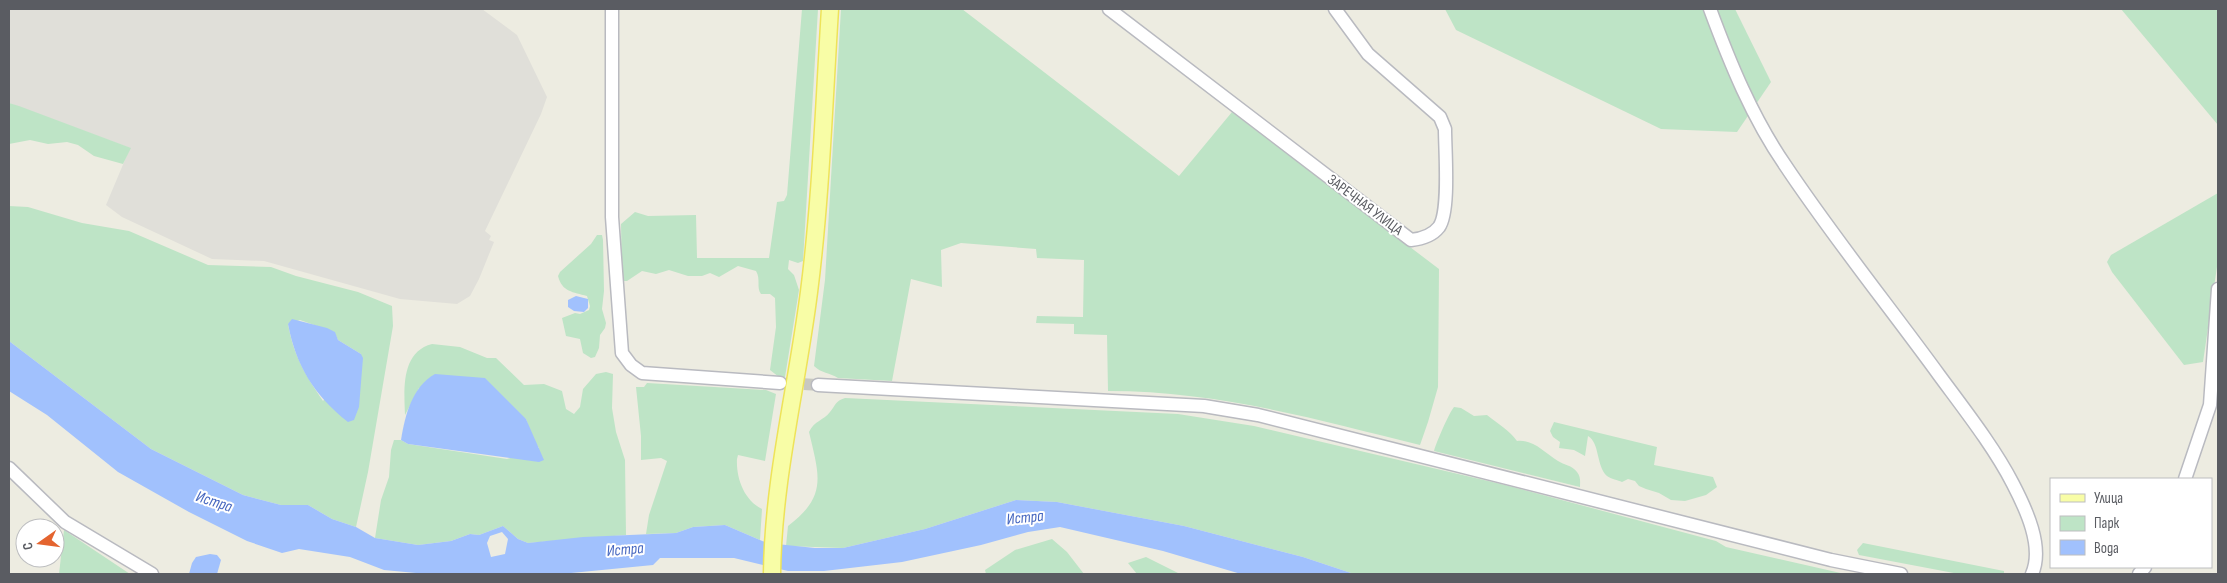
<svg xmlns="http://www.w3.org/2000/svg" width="2227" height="583" font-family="'Sofia Sans Condensed',sans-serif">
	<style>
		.industrial { fill: #e0dfd9 }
		.green { fill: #bee4c6; fill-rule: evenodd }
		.water { fill: #a1c1fd; fill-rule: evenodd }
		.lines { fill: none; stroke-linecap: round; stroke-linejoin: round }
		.minor-tunnel { stroke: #c8c8c1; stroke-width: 12; stroke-dasharray: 12 6; stroke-linecap: butt }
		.minor-casing { stroke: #b9bac0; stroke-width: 15 }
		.major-casing { stroke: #eee359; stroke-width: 19 }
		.minor { stroke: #fff; stroke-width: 12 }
		.major { stroke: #f8fda6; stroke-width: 16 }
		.labels { text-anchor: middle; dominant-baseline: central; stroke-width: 4; stroke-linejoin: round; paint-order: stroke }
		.street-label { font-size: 15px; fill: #5a5c62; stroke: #fff }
		.water-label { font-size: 16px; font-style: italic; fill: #4566bf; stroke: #fff }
	</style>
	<rect width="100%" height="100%" fill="#edece1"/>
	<polygon class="industrial" points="9,9 482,9 517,35 547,97 541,114 485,231 491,236 489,240 494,242 479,279 470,296 457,304 400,299 264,261 212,259 122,217 106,205 130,148 9,103"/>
	<g class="green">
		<path d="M802 9H818L803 261 798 263 789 260 788 269 794 275 799 290 785 377H779L770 370 776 327 775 298 770 294H761C756 287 761 279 756 271L738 266 719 277 710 273 702 276H688L669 270 656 274 642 271 627 281H622L621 224 635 212 648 216 696 215 697 258H769L777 202 784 201 787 195Z"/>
		<path d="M841 9H962L1179 176 1232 112 1439 269 1438 387 1428 422 1420 445C1315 419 1217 391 1108 391L1107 335 1074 334V324L1036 323 1037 316 1083 317 1084 260 1037 258 1036 249 961 243 941 250 942 287 911 279 892 381 838 378C830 373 821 373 814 366L825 280Z"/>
		<polygon points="1445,9 1735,9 1771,82 1737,132 1661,129 1456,30"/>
		<polygon points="2121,9 2218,9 2218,125"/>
		<polygon points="9,103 19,106 131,148 123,164 94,156 78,145 67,142 48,144 30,140 9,144"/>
		<polygon points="2218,193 2218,260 2203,362 2184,365 2112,272 2107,262 2111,255"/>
		<path d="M9 206 28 207 82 223 129 231 208 265 271 267 296 276 358 292 392 306 393 326 368 472 356 527 332 519 308 505H281L243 495 151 449 9 341ZM300 320 334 332 338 340 361 354 323 401C305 374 294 357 288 324Z"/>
		<path d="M597 235H602L603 240 604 291 602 309 606 323 605 328 600 335 599 348 595 357 591 358 583 353 580 339 566 336 562 318 575 313 580 314 589 310 590 306 587 296C573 292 562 292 558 276L560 272 591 244Z"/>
		<path d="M432 344 460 347 487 358H496L524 385 544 384 562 391 566 409 574 414 580 407 583 389 596 374 606 372 613 374 612 408 616 432 625 460 626 535 528 543 518 539 503 526 479 535 470 534 451 541 418 545 375 538 381 500 389 477 391 450 394 440H401L408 444 507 459 539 448 533 440 526 419 419 388 405 415C404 389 401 352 432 344Z"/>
		<path d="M647 383 766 390 776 394 765 461 738 455 737 459C736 478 744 500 762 509L760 540 725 525 693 527 676 533 646 534 649 515 667 461 661 458 641 460V436L636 387H644Z"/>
		<path d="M845 398 1178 414 1254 426 1505 485 1716 541 1726 547 1845 574H1354L1303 557 1184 526 1057 502 1016 500 925 529 843 548 786 546 788 526C828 496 819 475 809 432 815 420 823 421 830 412 836 405 835 401 845 398Z"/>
		<path d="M1454 407 1461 408 1474 416 1487 415C1498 424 1509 430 1517 441 1533 439 1545 453 1558 461 1564 465 1572 465 1577 472 1581 477 1580 482 1580 487L1434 451C1436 443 1449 413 1454 407Z"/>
		<path d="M1554 422 1657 447 1654 465 1713 477 1717 487 1706 495 1685 501 1671 500 1659 493 1646 489 1639 486 1635 481 1628 479 1622 482C1618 480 1611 479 1607 476 1596 466 1600 443 1588 436L1585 456 1574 450 1559 448 1560 442 1553 437 1550 431Z"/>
		<polygon points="64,530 130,574 59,574"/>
		<polygon points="1052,539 1067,552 1084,574 986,574 985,570 1015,550"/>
		<polygon points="1863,543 2004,571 2004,574 1959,574 1859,555 1857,550"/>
		<polygon points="1146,557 1180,574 1137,574 1128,563"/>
	</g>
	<g class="water">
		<polygon points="576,296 588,299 588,308 584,312 574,311 568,307 568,300"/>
		<path d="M292 319 327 328 335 332 338 340 361 354 363 358 359 407 354 420 348 422C314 395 296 366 288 324Z"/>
		<path d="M9 341 151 449 243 495 281 505H308L332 519 356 527 375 538 418 545 451 541 470 534 479 535 503 526 518 539 528 543 583 537 676 533 693 527 725 525 767 543 815 548H843L925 529 1016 500 1057 502 1184 526 1303 557 1354 574H1241L1163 551 1060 527 1028 532 981 545 902 562 824 571H788L734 558H660L653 565 561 574 416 573 384 570 350 557 299 549 282 553 247 541 189 512 118 472 47 415 9 391ZM502 532 508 539 505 554 491 557 487 543 490 536Z"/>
		<path d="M435 374 485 378 526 419 544 460 539 462 408 444 401 440C405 415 412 387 435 374Z"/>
		<polygon points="210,554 217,555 221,560 217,574 189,574 192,563 196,557"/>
	</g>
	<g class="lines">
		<polyline class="minor-tunnel" points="786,383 818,385"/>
		<defs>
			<g id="minor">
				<polyline points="612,9 612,217 622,353 631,365 642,373 780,383"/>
				<path d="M1109 9 1411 240C1421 239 1432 236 1439 227 1450 212 1445 151 1445 129L1440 117 1368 54 1335 9"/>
				<path d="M1710 9C1730 63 1752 117 1785 165 1833 237 1888 305 1939 375 1964 409 1994 447 2013 484 2026 509 2044 547 2032 574"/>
				<polyline points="818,385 1204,406 1258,415 1831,560 1901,574"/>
				<polyline points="9,468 65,522 152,574"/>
				<polyline points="2185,479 2210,405 2218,289"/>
				<polyline points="2139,574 2145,567"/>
			</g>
			<path id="major" d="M772 574C773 479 797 387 809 292 821 198 824 103 830 9"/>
		</defs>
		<use href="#minor" class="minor-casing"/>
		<use href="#major" class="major-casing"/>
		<use href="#minor" class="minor"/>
		<use href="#major" class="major"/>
	</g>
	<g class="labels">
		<g class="street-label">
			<text transform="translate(1365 205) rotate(37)">ЗАРЕЧНАЯ УЛИЦА</text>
		</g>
		<g class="water-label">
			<text transform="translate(214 502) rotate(18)">Истра</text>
			<text transform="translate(1025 518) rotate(-6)">Истра</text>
			<text transform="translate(625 550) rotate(-5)">Истра</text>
		</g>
	</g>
	<rect width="2227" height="583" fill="none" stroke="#5a5c62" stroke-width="20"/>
	<rect x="2050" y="478" width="162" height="90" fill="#ffffff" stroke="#bdbec0"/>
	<rect x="2060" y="494" width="25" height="8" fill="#f8fda6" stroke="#bdbec0"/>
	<text x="2094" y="503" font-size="15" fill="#5a5c62">Улица</text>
	<rect x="2060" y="516" width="25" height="15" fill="#bee4c6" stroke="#bdbec0"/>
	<text x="2094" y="528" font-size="15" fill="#5a5c62">Парк</text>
	<rect x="2060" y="540" width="25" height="15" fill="#a1c1fd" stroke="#bdbec0"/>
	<text x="2094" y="553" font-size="15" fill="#5a5c62">Вода</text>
	<g transform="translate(40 543) rotate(256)"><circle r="24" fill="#ffffff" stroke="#bdbec0"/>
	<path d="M0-4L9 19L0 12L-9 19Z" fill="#e4642f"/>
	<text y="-8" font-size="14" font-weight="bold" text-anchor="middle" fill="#5a5c62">С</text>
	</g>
</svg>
